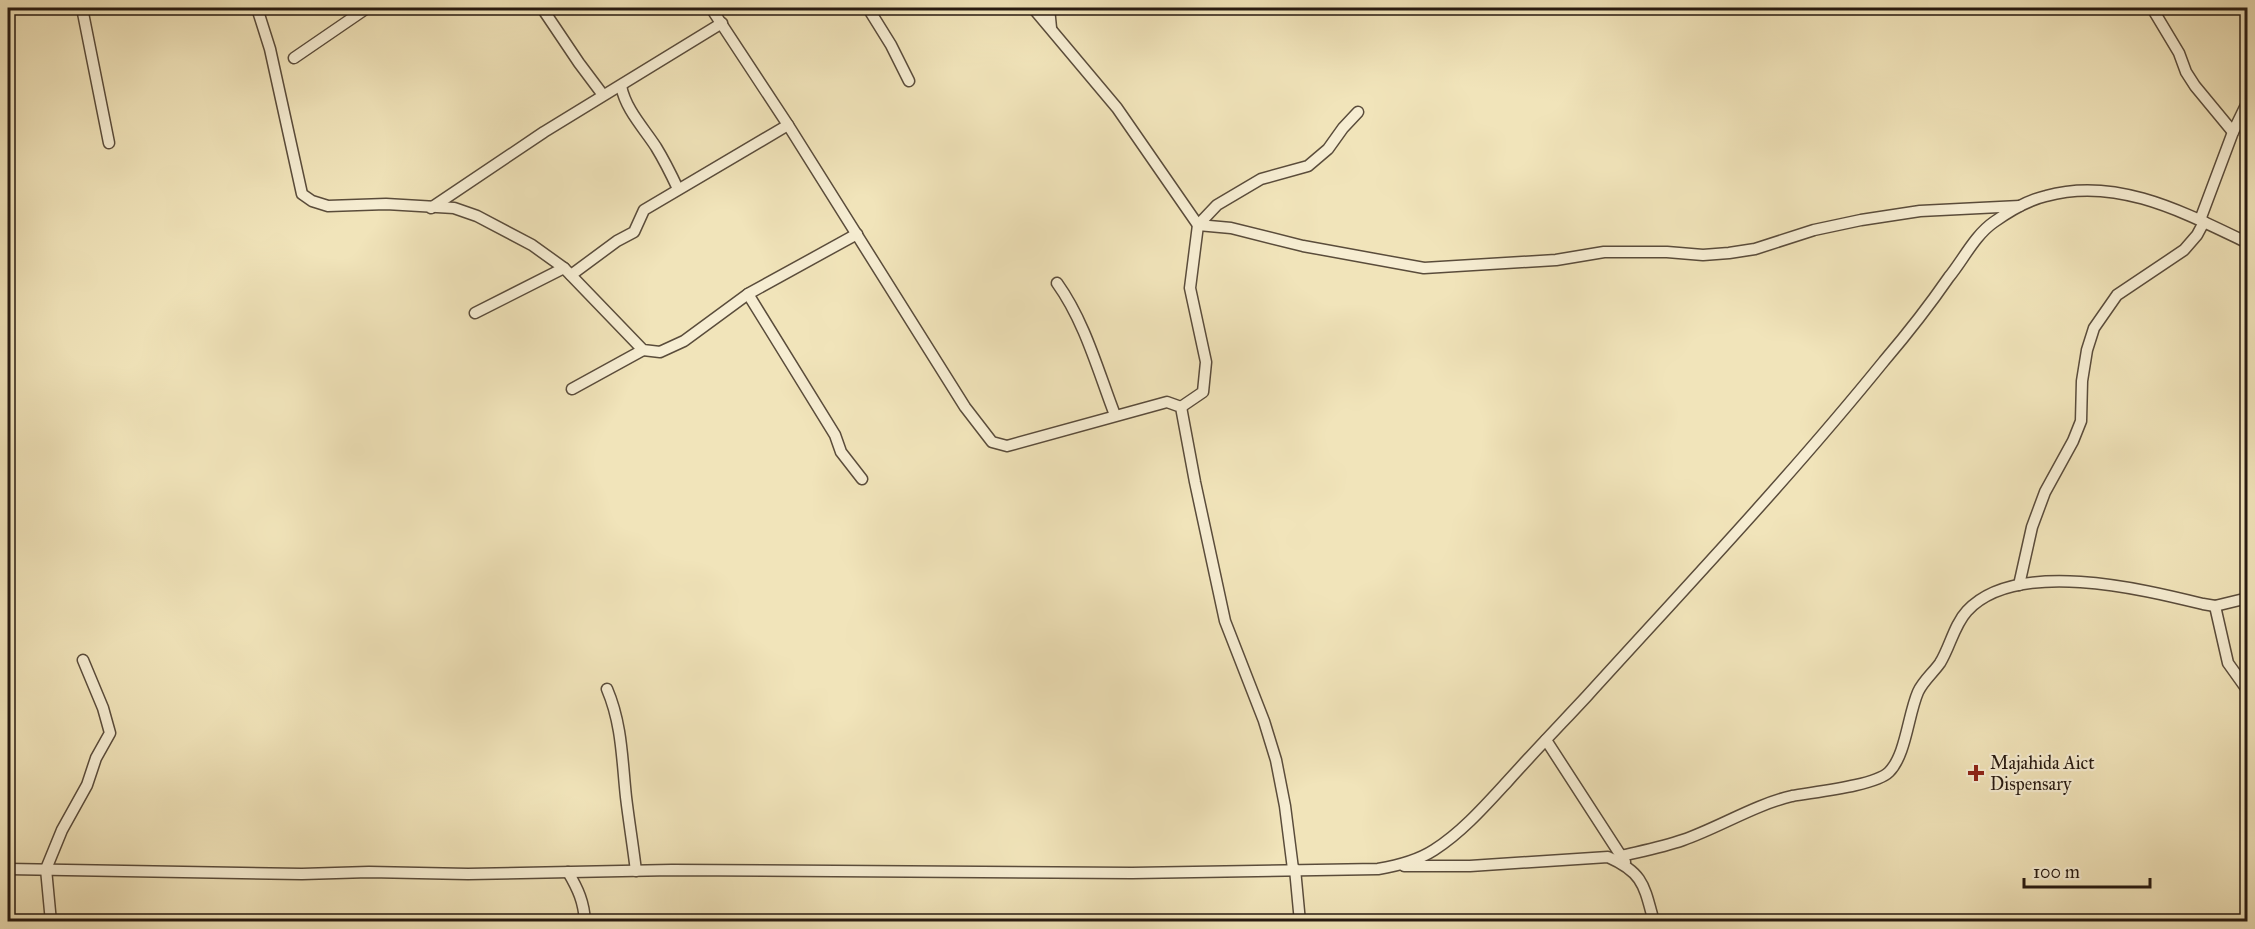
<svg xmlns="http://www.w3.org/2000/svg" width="2255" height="929" font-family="'IM FELL Great Primer',serif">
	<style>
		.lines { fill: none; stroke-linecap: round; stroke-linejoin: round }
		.minor-casing { stroke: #5a4c3b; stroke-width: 13 }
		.minor { stroke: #f6edd2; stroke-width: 10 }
		.poi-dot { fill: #8f2418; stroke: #f6edd2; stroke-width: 2 }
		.labels { text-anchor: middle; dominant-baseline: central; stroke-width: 4.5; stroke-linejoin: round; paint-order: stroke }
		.poi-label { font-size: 18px; fill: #271a11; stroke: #f6edd2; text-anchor: start }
	</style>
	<rect width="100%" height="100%" fill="#f1e4ba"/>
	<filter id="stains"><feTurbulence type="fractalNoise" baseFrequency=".00333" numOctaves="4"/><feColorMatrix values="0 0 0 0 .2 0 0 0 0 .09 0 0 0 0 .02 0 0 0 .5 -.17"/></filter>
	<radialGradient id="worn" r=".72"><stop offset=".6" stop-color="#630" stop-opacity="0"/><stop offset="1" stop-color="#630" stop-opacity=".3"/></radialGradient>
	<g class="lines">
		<defs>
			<g id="minor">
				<polyline points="82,8 109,143"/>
				<polyline points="257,8 270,49 302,194 312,201 328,206 386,204 454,208 477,216 532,245 564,268 643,350 660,352 684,341 748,294 857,234"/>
				<polyline points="542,8 579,63 603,95"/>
				<polyline points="711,8 788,125 965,407 992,442 1007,446 1167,402 1181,407 1195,482 1225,621 1264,721 1276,760 1285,806 1293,869"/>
				<polyline points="868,8 891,45 909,81"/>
				<polyline points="1033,8 1117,108 1198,225 1231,228 1303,246 1424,268 1556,260 1604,252 1667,252 1703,255 1729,253 1755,249 1814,230 1861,220 1920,211 2020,206"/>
				<polyline points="1049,8 1051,28"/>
				<polyline points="1711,8 1712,8"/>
				<polyline points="2152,8 2179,53 2186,72 2195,86 2233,132"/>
				<polyline points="294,58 367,8"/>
				<path d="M621 86C626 110 643 127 656 147 664 160 671 174 678 189"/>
				<polyline points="431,208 544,132 722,23"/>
				<polyline points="2200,220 2233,132 2248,101"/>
				<polyline points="571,275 617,241 634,232 644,210 788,125"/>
				<path d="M1057 283C1085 322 1098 371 1115 415"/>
				<polyline points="748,294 835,435 841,452 862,479"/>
				<polyline points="475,313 564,268"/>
				<polyline points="572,389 643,350"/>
				<polyline points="1181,407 1203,392 1206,362 1190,288 1198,225 1217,205 1261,179 1308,166 1328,149 1343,128 1358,112"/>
				<polyline points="2019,585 2032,527 2045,492 2073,441 2081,421 2082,381 2087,350 2094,328 2117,295 2184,250 2197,235 2204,222"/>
				<polyline points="2215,606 2228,663 2248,691"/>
				<path d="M607 689C622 724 622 760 626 797 629 822 633 846 636 871"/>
				<polyline points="1546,740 1625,862"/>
				<path d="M1621 856C1642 851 1663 847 1683 840 1720 827 1754 805 1792 796 1813 792 1875 786 1889 772 1906 755 1908 715 1918 692 1923 681 1933 673 1940 663 1950 647 1954 625 1967 611 2016 558 2142 589 2203 604L2215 606 2248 598"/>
				<path d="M1404 866H1470L1608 857C1644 873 1644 886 1654 922"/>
				<path d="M8 869 302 874 369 872 468 874 672 870 1132 873 1378 869C1396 866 1417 861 1434 850 1461 833 1485 806 1507 782 1533 753 1560 725 1587 696 1687 586 1790 477 1884 361 1907 334 1929 306 1949 277 1963 260 1975 235 1994 222 2008 212 2029 200 2046 196 2117 176 2185 213 2248 243"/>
				<polyline points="1295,869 1300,922"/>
				<path d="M568 872C578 889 584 902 585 922"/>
				<polyline points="51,922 46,869 62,830 87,785 96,758 110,733 103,708 83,660"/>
			</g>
		</defs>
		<use href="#minor" class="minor-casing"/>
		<use href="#minor" class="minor"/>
	</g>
	<path class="poi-dot" d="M1973 764h6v6h6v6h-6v6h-6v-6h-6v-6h6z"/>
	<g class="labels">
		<g class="poi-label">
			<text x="1990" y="763">Majahida Aict<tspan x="1990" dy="21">Dispensary</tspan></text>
		</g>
	</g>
	<rect width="2255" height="929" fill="none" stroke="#f1e4ba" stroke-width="30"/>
	<rect x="9" y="9" width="2237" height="911" fill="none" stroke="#271a11" stroke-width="3"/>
	<rect x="15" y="15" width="2225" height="899" fill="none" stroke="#271a11" stroke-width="1.5"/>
	<path d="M2024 878v9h126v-9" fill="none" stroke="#271a11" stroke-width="3"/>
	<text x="2033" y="878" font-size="18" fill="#271a11" stroke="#f6edd2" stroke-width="4.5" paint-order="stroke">100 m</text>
	<rect width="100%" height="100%" filter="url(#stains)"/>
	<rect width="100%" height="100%" fill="url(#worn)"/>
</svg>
